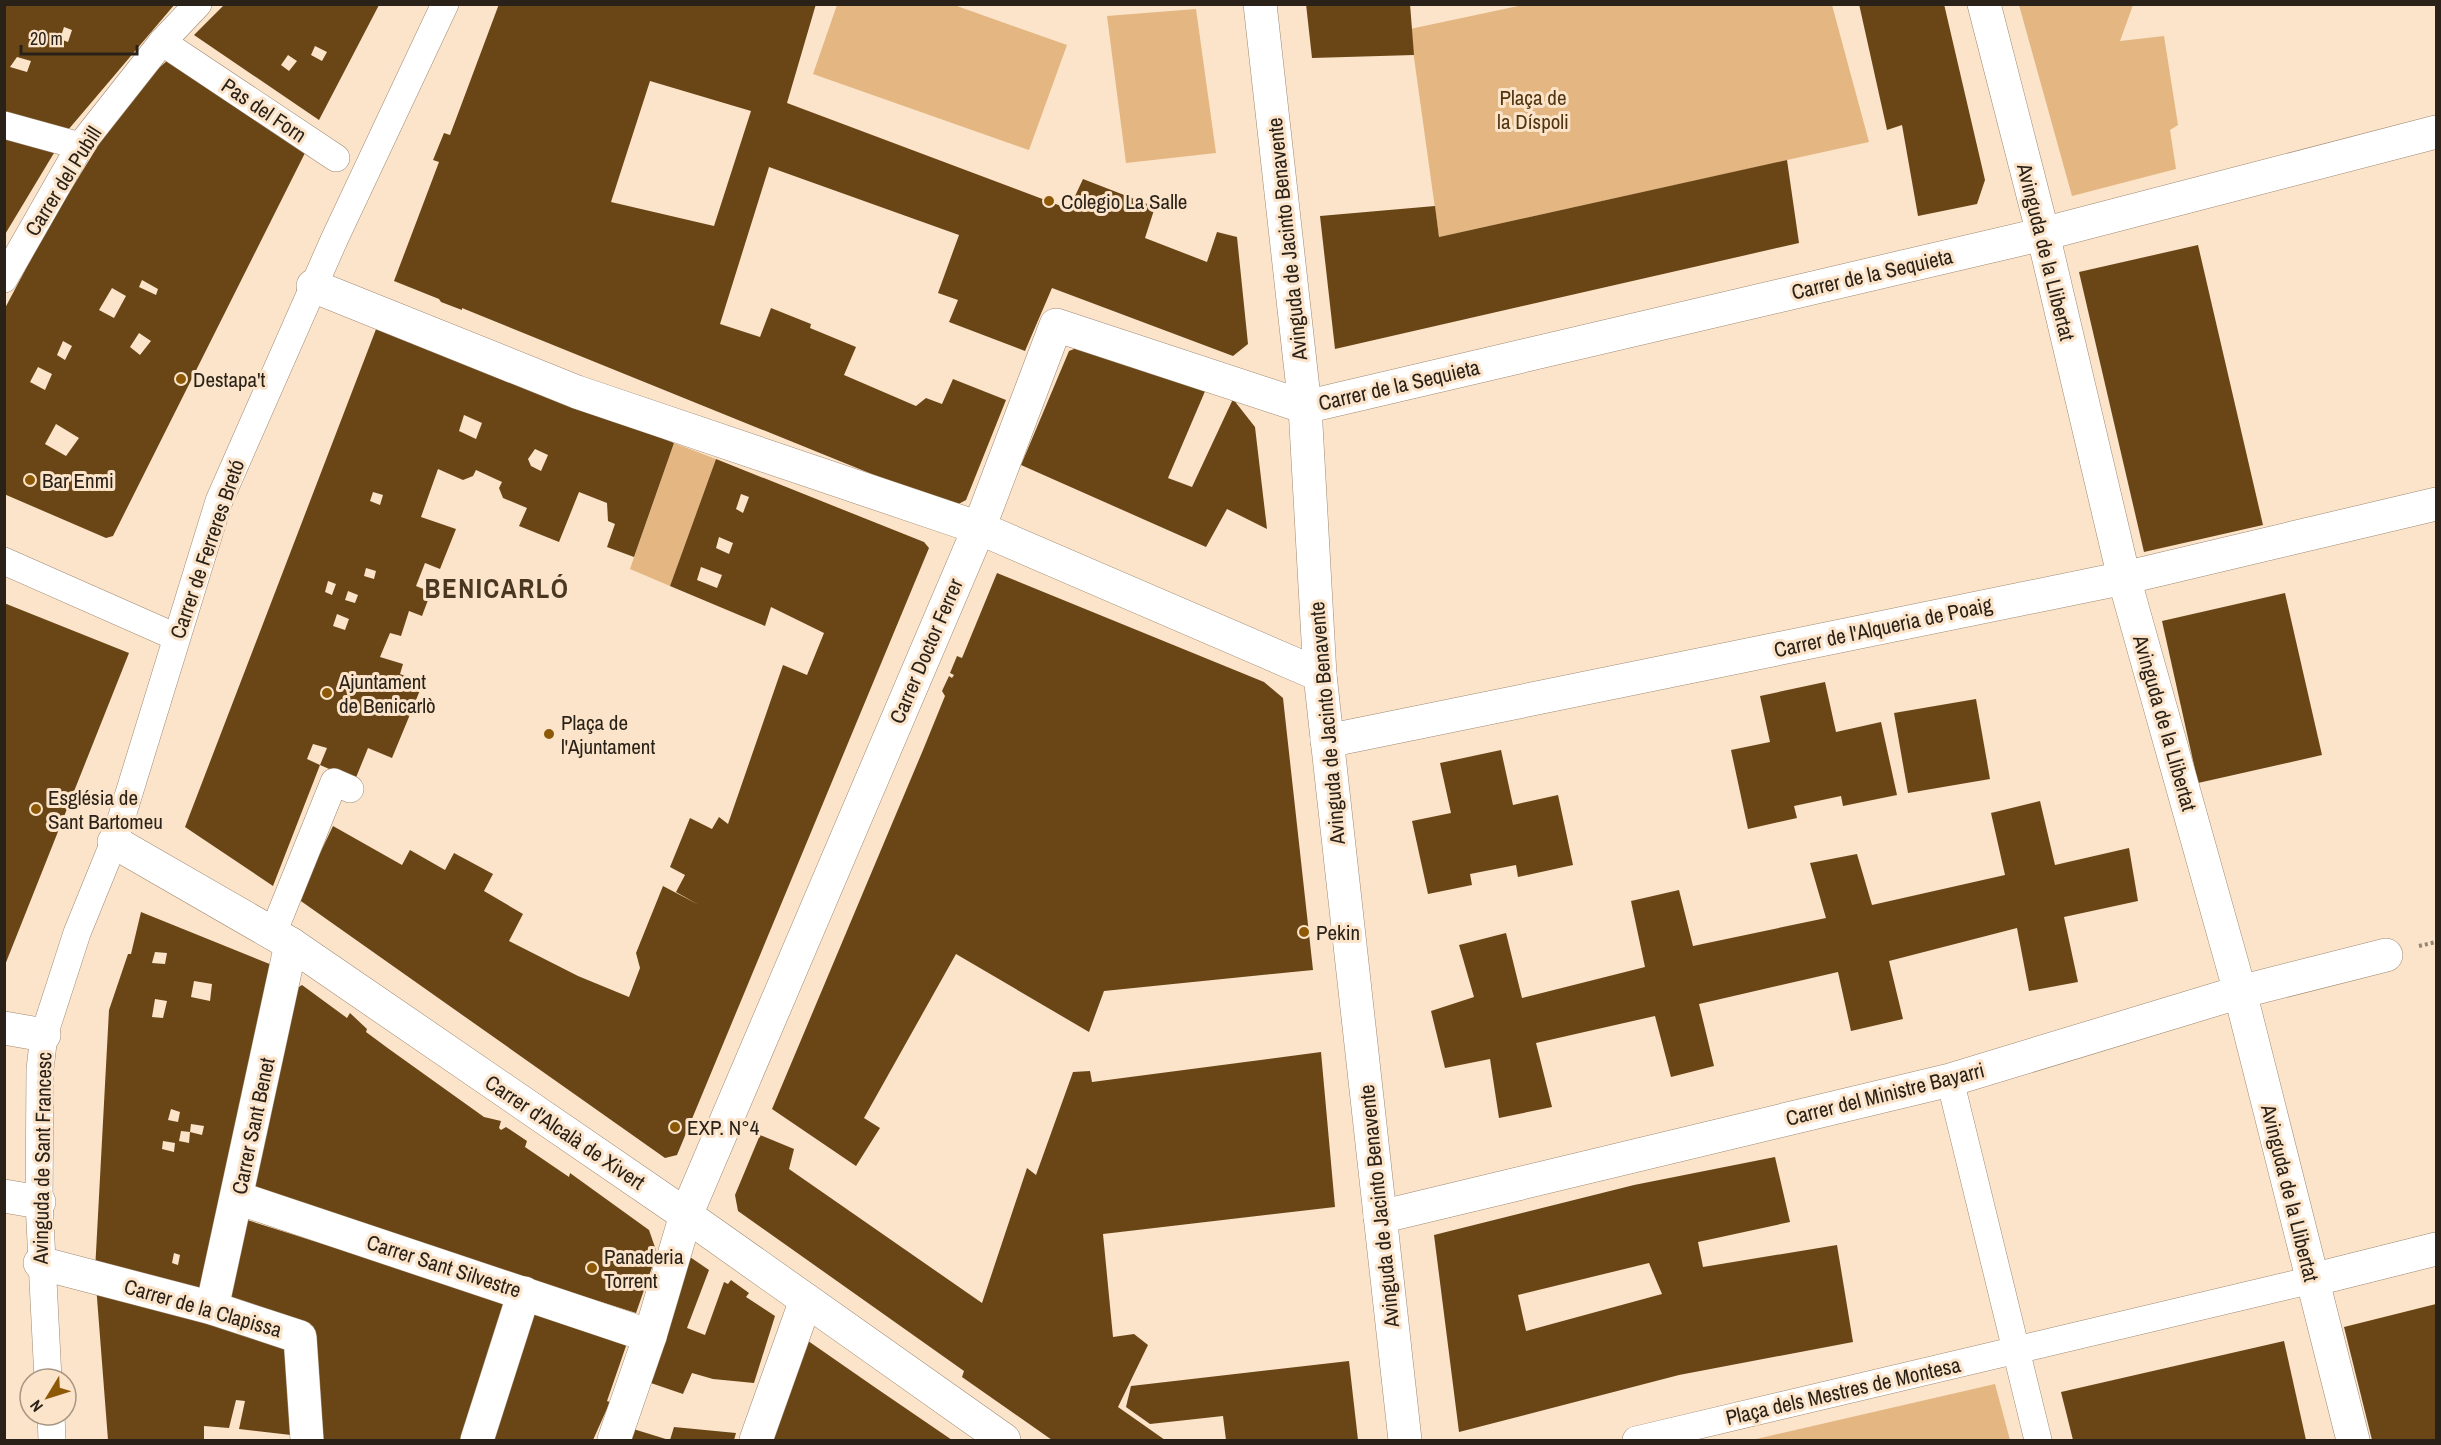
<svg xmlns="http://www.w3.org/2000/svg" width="2441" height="1445" font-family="'Archivo Narrow',sans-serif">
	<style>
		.green { fill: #e3b682 }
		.building { fill: #6a4617; fill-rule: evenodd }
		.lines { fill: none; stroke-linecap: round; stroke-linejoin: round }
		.pedestrian-casing { stroke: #9e8972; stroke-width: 28 }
		.minor-casing { stroke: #9e8972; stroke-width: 34 }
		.tertiary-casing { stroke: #9e8972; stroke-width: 34 }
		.path { stroke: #968674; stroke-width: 4; stroke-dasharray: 3 3; stroke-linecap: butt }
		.pedestrian { stroke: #fff; stroke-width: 27 }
		.minor { stroke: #fff; stroke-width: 33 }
		.tertiary { stroke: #fff; stroke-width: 33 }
		.poi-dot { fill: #8d5907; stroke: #fbe4ca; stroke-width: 2 }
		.labels { text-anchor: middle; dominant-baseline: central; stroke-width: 6; stroke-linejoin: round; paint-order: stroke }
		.park-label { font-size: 21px; fill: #513511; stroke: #fbe4ca }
		.street-label { font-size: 21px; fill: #2a2218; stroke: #fbe4ca }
		.poi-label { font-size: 21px; fill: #2a2218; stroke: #fbe4ca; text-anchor: start }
		.district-label { font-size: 27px; font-weight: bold; letter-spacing: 1.5px; fill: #493722; stroke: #fbe4ca }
	</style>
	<rect width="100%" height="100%" fill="#fbe4ca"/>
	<g class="green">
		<polygon points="837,5 954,5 1067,45 1029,150 813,74"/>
		<polygon points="1523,5 1832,5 1869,142 1439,237 1410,29"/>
		<polygon points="2019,5 2133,5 2120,41 2164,36 2178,125 2170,130 2176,169 2072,196"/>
		<polygon points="1196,9 1216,153 1126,163 1107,16"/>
		<polygon points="674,443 716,459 670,586 630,569"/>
		<polygon points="1995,1384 2010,1440 1752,1440"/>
	</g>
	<g class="building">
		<path d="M4 4H175L68 130 4 113ZM64 27 72 30 68 42 60 39ZM17 57 31 61 27 72 10 67Z"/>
		<path d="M499 4H816L787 103 1069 209 1083 179 1155 207 1145 238 1207 262 1217 232 1237 237 1248 344 1233 356 1052 288 1025 351 949 322 958 300 938 293 959 235 769 167 720 324 760 337 771 308 811 324 810 328 856 347 844 375 916 406 926 398 942 404 953 379 1006 400 966 500 953 507 462 308V310L441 302 439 299 394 281 439 162 433 160 444 133 450 135ZM650 81 751 111 714 226 611 202Z"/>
		<polygon points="1306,4 1410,4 1414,55 1312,58"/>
		<polygon points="1859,4 1944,4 1985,180 1977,204 1918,216 1902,125 1887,130"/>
		<path d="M224 5H379L319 120 194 35ZM315 46 327 52 322 61 311 55ZM288 55 297 61 289 71 281 65Z"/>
		<path d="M168 60 305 153 113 536 106 538 4 494V310L48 227 131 92ZM142 280 158 289 156 295 139 287ZM112 288 126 296 114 318 99 310ZM139 333 151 341 140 355 130 347ZM63 341 72 346 65 360 57 355ZM38 367 52 374 45 390 30 382ZM56 424 79 438 66 456 45 444Z"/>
		<polygon points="4,136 57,148 4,236"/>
		<polygon points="1787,160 1799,243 1335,349 1320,216 1435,206 1439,237"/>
		<polygon points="2198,245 2263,525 2144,552 2079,272"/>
		<path d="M378 324 674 443 634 557 607 547 615 524 608 521 607 503 579 492 559 542 519 526 527 508 503 498 499 488 502 482 476 470 473 476 463 480 438 469 421 517 456 529 440 569 425 563 416 586 431 592 422 616 409 611 401 636 390 633 380 657 403 664 400 674 423 683 392 758 368 748 355 780 320 765 327 748 313 744 307 759 320 765 273 886 185 827ZM464 415 482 423 476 439 459 431ZM535 449 548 455 541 471 531 466 528 459ZM373 492 383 495 380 505 370 501ZM366 568 376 571 374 579 364 576ZM328 581 336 584 332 595 325 592ZM348 591 358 595 355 603 345 600ZM337 614 349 619 345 630 333 626Z"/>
		<polygon points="1084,345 1206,389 1168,478 1192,487 1233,399 1255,427 1267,529 1227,509 1206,547 1021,465 1069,351"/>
		<path d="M716 459 924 542 929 548 677 1155 665 1158 298 899 333 826 402 865 410 850 445 870 454 853 493 874 484 891 523 914 509 941 578 976 629 997 640 968 636 953 663 886 699 905 676 892 685 875 670 867 690 818 712 829 719 817 728 824 783 665 807 675 824 633 771 607 765 626 670 586ZM741 494 749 497 743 513 736 509ZM719 537 733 543 729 554 716 548ZM701 567 722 575 717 588 697 580Z"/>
		<polygon points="997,573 1264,682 1283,698 1313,970 1104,991 1089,1032 956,954 864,1118 880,1128 856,1166 772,1109 923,750 945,696 942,691 949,676 952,678 954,675 950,673 957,656 962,658"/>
		<polygon points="2285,593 2322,755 2198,783 2162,621"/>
		<polygon points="4,603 129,653 5,965 4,965"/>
		<polygon points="1825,682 1836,732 1881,722 1897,795 1843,806 1841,796 1794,806 1797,818 1748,829 1731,750 1770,742 1760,696"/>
		<polygon points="1976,699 1990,779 1908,793 1894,713"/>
		<polygon points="1501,750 1513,805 1558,795 1573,865 1518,877 1516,865 1470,874 1472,885 1428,894 1412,821 1451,813 1440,763"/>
		<polygon points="2040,801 2055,865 2129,848 2138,901 2064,917 2078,982 2029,991 2017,928 1889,961 1903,1019 1851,1031 1838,972 1699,1004 1714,1066 1671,1077 1655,1016 1536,1043 1552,1107 1499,1118 1490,1059 1445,1068 1431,1011 1474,997 1459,945 1506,933 1522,998 1645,967 1631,901 1679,890 1693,946 1826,918 1810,863 1857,854 1872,905 2005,875 1991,813"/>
		<path d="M141 912 277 967 201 1298 95 1271 109 1010 128 954H131ZM155 952 167 953 165 964 152 963ZM194 981 212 984 210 1001 191 997ZM155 999 167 1001 163 1018 152 1017ZM171 1109 180 1112 178 1122 168 1120ZM191 1124 204 1126 202 1135 190 1132ZM181 1131 190 1132 189 1143 179 1141ZM163 1141 175 1143 174 1152 162 1149ZM174 1253 180 1255 178 1265 172 1263Z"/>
		<polygon points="302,985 347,1018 350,1013 367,1029 366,1032 389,1049 484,1117 501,1121 499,1128 501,1130 506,1127 527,1141 525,1147 569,1177 570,1173 649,1230 657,1253 636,1313 250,1190 294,990"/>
		<polygon points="1321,1052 1335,1207 1103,1234 1113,1337 1134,1334 1148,1345 1118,1407 1165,1440 1052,1440 962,1377 964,1371 738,1211 735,1195 760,1135 794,1149 789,1169 982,1303 1027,1168 1036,1175 1073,1072 1090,1071 1092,1082"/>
		<path d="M1775 1157 1790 1222 1698 1242 1703 1267 1837 1245 1853 1342 1679 1375 1459 1432 1434 1235 1634 1185ZM1649 1263 1662 1294 1526 1331 1518 1295Z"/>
		<polygon points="244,1219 504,1301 460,1440 318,1440 313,1331 226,1299"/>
		<polygon points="690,1257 709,1270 687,1328 705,1335 724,1282 728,1284 731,1280 749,1293 746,1297 775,1316 754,1383 713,1379 692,1373 683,1394 645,1381"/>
		<polygon points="96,1285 173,1306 286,1350 291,1435 239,1429 245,1401 236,1400 229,1428 204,1426 204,1440 108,1440"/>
		<polygon points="2436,1304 2436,1440 2372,1440 2344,1327"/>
		<polygon points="533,1310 621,1338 626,1346 607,1401 610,1402 593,1440 488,1440"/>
		<polygon points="801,1336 873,1386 952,1440 767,1440"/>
		<polygon points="2284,1341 2306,1440 2073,1440 2061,1392"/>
		<polygon points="1349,1361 1358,1440 1226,1440 1223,1416 1150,1424 1126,1407 1131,1386"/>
		<polygon points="674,1427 736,1433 734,1440 670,1440"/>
		<polygon points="630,1428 669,1440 626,1440"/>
	</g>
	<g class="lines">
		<defs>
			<g id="pedestrian">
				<polyline points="162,42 336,158"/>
				<polyline points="4,125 80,146"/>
				<polyline points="4,279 80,146 162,42 198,4"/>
				<polyline points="4,561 176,637"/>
				<polyline points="273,933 334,782 350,789"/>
				<polyline points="1950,1080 2038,1440"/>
				<polyline points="48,1379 39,1202 40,1069 44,1035 77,933 114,842 219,501 334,240 445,4"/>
				<polyline points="51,1415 52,1440"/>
				<polyline points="1636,1440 2312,1280"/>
			</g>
			<g id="minor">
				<polyline points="1984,4 2043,234 2124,578 2240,992 2353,1440"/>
				<polyline points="313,286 577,392 979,528 1320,675"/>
				<polyline points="1327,741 2124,578 2436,504"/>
				<polyline points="114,842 291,944 686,1215 1004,1440"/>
				<polyline points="4,1028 44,1035"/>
				<polyline points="4,1196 39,1202"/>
				<polyline points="238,1198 650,1336"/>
				<polyline points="1380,1217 1950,1080 2240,992 2386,955"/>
				<polyline points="40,1263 212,1308 300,1337 307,1440"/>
				<polyline points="2312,1280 2436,1249"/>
				<polyline points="212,1308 291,944"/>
				<polyline points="477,1440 524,1293"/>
				<polyline points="614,1440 650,1336 686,1215 979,528 1056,325 1305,407 2043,234 2436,132"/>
				<polyline points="756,1440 806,1300"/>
			</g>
			<polyline id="tertiary" points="1260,4 1305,407 1320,675 1405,1440"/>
		</defs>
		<use href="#pedestrian" class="pedestrian-casing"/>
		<use href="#minor" class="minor-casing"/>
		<use href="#tertiary" class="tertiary-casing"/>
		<polyline class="path" points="2419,946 2436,942"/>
		<use href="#pedestrian" class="pedestrian"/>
		<use href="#minor" class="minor"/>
		<use href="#tertiary" class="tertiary"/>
	</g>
	<g class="poi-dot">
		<circle cx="1049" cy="201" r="6"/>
		<circle cx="181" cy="379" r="6"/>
		<circle cx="30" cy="480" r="6"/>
		<circle cx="327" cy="693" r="6"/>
		<circle cx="549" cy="734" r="6"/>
		<circle cx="36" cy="809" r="6"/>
		<circle cx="1304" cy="932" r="6"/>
		<circle cx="675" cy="1127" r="6"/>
		<circle cx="592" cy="1268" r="6"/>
	</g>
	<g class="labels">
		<g class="park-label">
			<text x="1533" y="97">Plaça de<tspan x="1533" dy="24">la Díspoli</tspan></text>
		</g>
		<g class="street-label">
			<text transform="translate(264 110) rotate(34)">Pas del Forn</text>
			<text transform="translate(63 181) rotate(-58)">Carrer del Pubill</text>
			<text transform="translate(1287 239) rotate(-96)">Avinguda de Jacinto Benavente</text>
			<text transform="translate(2046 252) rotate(76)">Avinguda de la Llibertat</text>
			<text transform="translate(1872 274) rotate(-13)">Carrer de la Sequieta</text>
			<text transform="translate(1399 385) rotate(-13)">Carrer de la Sequieta</text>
			<text transform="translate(207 549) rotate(-71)">Carrer de Ferreres Bretó</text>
			<text transform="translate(1883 627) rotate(-12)">Carrer de l'Alqueria de Poaig</text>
			<text transform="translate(926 651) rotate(-67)">Carrer Doctor Ferrer</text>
			<text transform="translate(1327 723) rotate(-95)">Avinguda de Jacinto Benavente</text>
			<text transform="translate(2165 723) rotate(74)">Avinguda de la Llibertat</text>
			<text transform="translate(1885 1094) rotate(-14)">Carrer del Ministre Bayarri</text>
			<text transform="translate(253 1126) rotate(-78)">Carrer Sant Benet</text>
			<text transform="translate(565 1132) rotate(34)">Carrer d'Alcalà de Xivert</text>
			<text transform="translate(42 1158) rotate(-89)">Avinguda de Sant Francesc</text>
			<text transform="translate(2290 1193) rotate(76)">Avinguda de la Llibertat</text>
			<text transform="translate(1379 1206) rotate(-96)">Avinguda de Jacinto Benavente</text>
			<text transform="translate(444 1266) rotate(18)">Carrer Sant Silvestre</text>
			<text transform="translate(203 1308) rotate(16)">Carrer de la Clapissa</text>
			<text transform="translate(1843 1391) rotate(-13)">Plaça dels Mestres de Montesa</text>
		</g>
		<g class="poi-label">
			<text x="1061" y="201">Colegio La Salle</text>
			<text x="193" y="379">Destapa't</text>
			<text x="42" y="480">Bar Enmi</text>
			<text x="339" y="681">Ajuntament<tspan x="339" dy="24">de Benicarlò</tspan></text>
			<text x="561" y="722">Plaça de<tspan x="561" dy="24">l'Ajuntament</tspan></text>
			<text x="48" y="797">Església de<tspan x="48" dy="24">Sant Bartomeu</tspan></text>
			<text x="1316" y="932">Pekin</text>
			<text x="687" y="1127">EXP. N°4</text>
			<text x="604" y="1256">Panaderia<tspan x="604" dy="24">Torrent</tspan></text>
		</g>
		<g class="district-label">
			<text x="497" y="588">BENICARLÓ</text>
		</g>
	</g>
	<rect width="2441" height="1445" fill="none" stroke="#2a2218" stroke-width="12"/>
	<g transform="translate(48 1397) rotate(232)"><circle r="28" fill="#fbe4ca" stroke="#a79683" stroke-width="1.5"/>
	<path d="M0-4.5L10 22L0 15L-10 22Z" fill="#8d5907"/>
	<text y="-9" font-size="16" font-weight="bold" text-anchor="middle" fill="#2a2218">N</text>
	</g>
	<path d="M21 45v9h116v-9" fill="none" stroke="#2a2218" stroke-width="3"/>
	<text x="30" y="45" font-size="18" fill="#2a2218" stroke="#fbe4ca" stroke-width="4.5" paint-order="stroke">20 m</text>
</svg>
